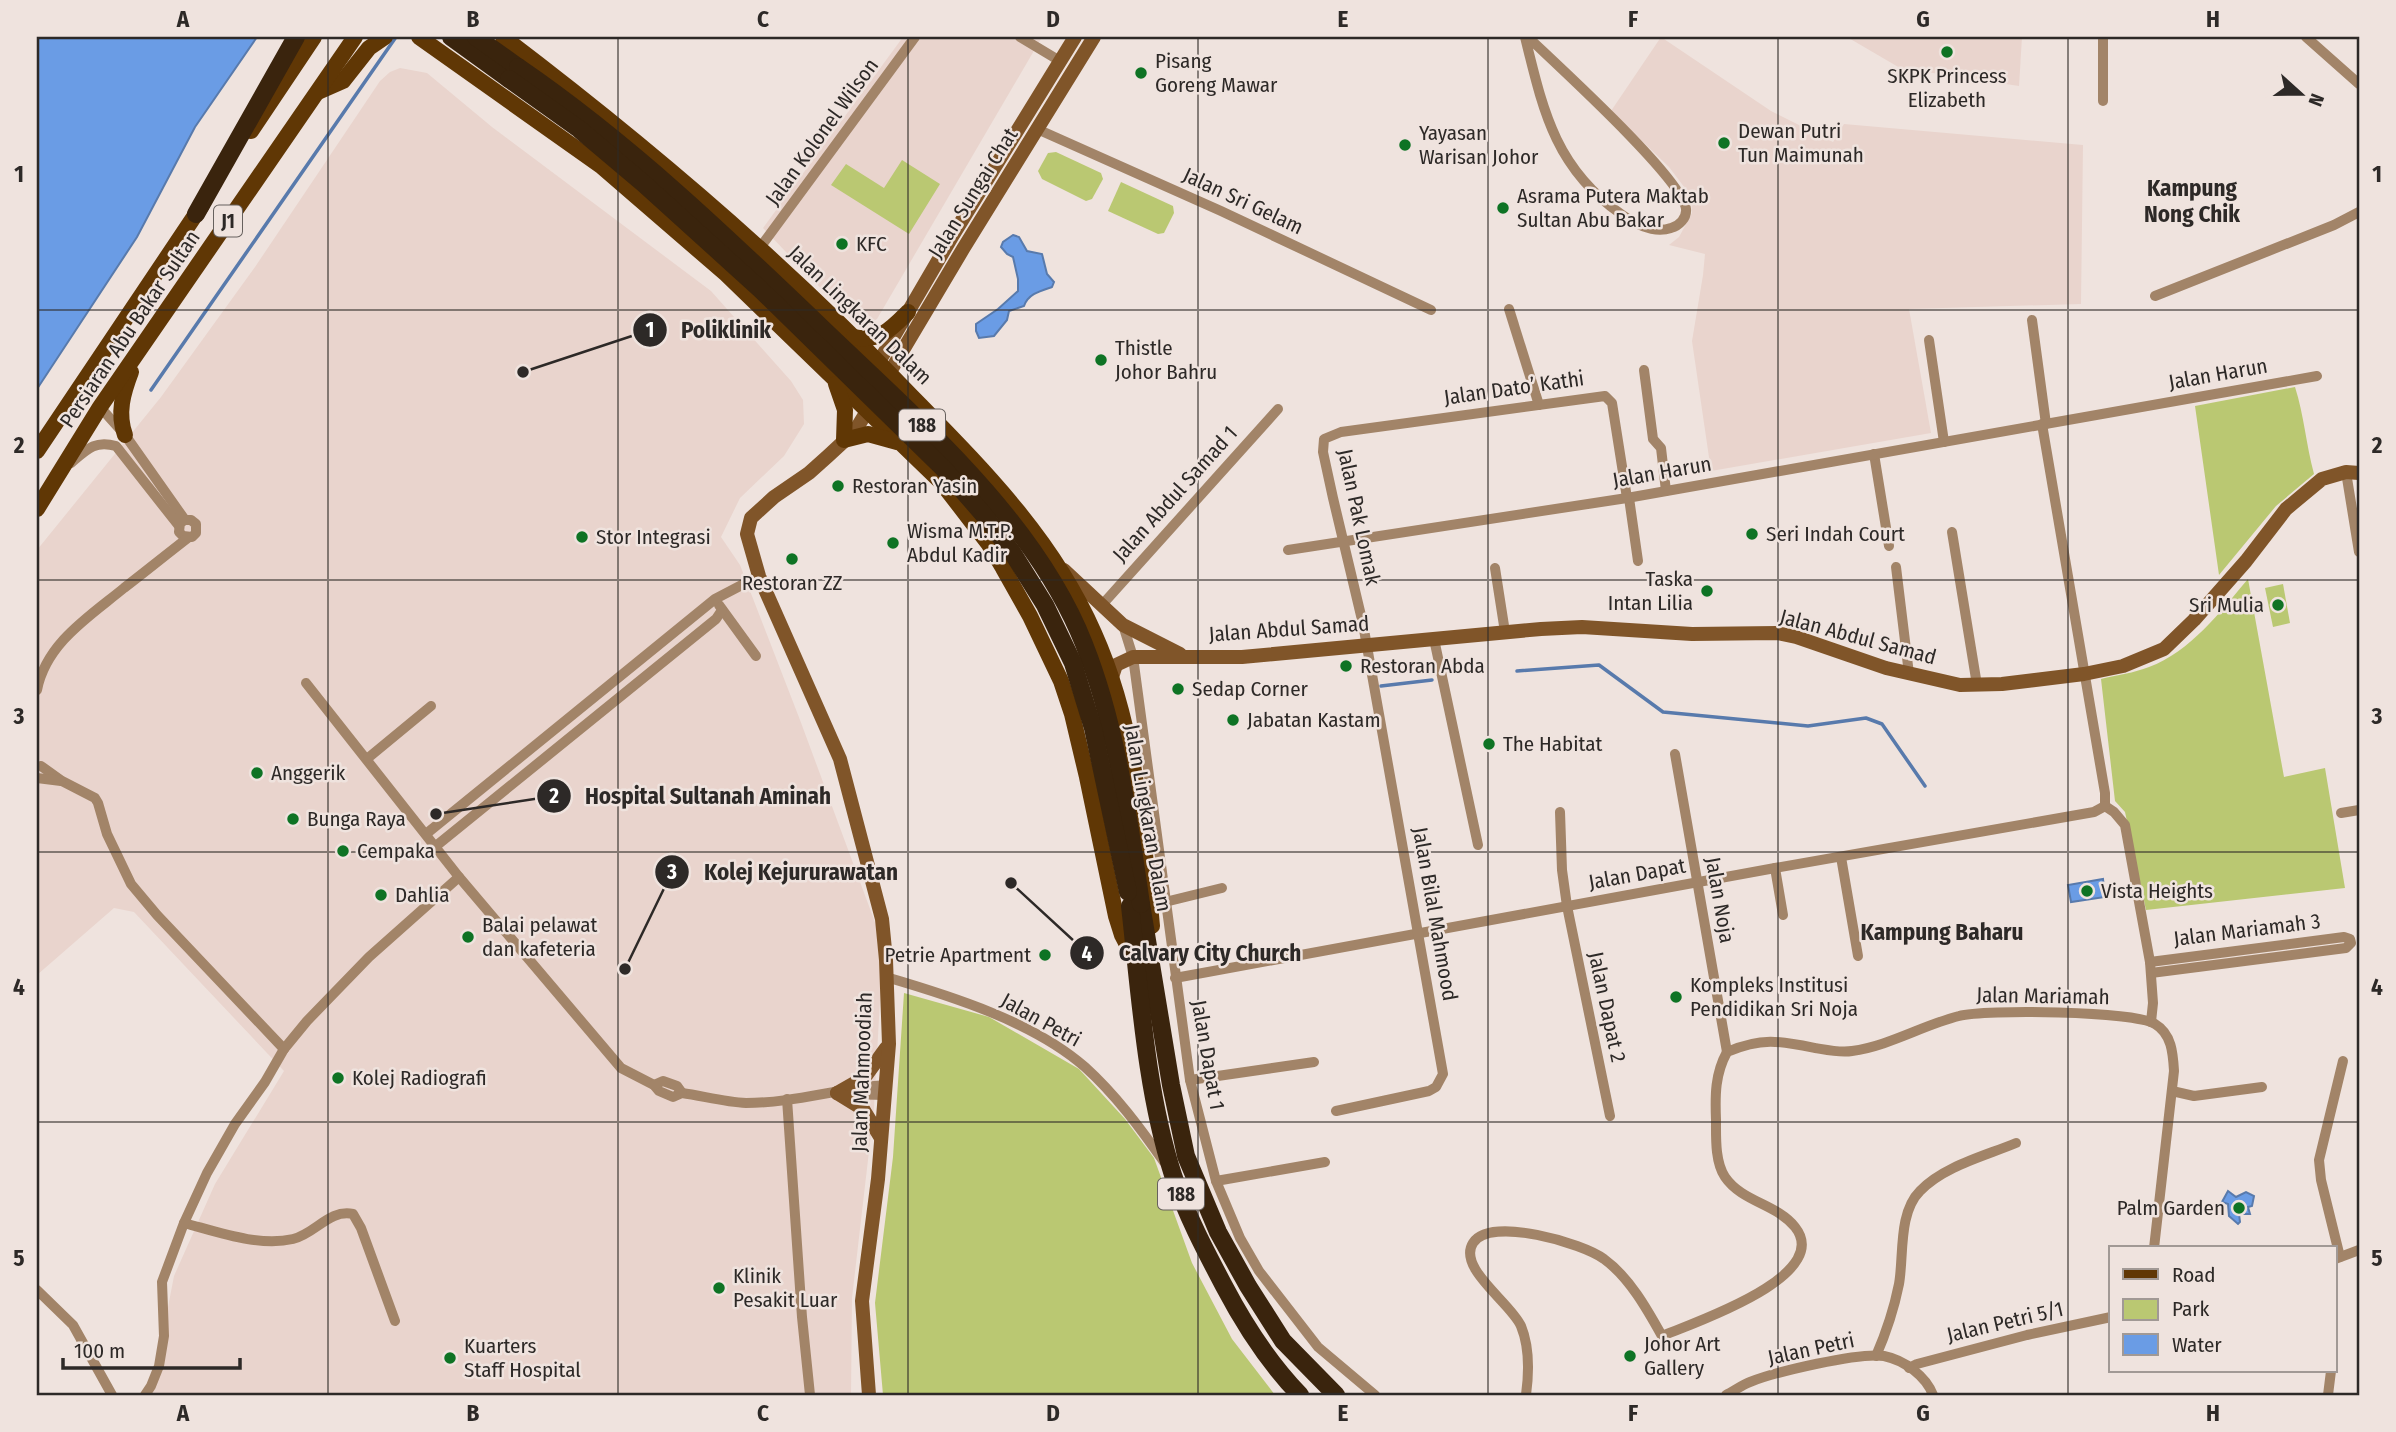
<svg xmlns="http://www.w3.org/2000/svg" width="2396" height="1432" font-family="'Fira Sans Condensed',sans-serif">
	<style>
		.built { fill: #e9d4cd }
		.green { fill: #bac872 }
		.water { fill: #6a9ce5; stroke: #587aac; stroke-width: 2 }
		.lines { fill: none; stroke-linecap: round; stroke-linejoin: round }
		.stream { stroke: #587aac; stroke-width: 3.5 }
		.street { stroke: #a28468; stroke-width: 10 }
		.secondary { stroke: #805529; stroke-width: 14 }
		.primary { stroke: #603705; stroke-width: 16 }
		.highway { stroke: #3a240d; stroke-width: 18 }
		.highway-bridge { stroke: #3a240d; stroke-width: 18 }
		.grid { fill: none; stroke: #2d2927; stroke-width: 2; stroke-opacity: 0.55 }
		.poi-dot { fill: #0e7324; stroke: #efe3de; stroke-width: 2.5 }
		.labels { text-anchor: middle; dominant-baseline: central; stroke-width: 5; stroke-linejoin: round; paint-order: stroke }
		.shield { fill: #efe3de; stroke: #67615e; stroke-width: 2 }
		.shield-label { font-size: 19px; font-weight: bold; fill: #2d2927 }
		.poi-label { font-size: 21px; fill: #2d2927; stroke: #efe3de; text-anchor: start }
		.street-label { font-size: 21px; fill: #2d2927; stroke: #efe3de }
		.neighbourhood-label { font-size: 23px; font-weight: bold; fill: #2d2927; stroke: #efe3de }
		.leader { fill: none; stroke: #2d2927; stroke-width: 2.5 }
		.callout-dot { fill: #2d2927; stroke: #efe3de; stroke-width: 2.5 }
		.mark-label { font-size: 21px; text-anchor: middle; font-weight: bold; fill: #fff }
		.callout-label { font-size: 23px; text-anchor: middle; font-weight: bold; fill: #2d2927; stroke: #efe3de; stroke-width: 5; stroke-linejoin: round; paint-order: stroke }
		.neatline { fill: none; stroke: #2d2927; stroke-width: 2.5 }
		.grid-label { font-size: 23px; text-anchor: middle; font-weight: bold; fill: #2d2927 }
	</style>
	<rect width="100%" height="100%" fill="#efe3de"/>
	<g class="built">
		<polygon points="903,37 1042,37 877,319 864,326 855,324 763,228"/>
		<polygon points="1661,37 1771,111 1833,142 1844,124 2083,145 2081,304 1909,309 1931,433 1711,471 1692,341 1703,275 1705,254 1669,245 1679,237 1692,213 1691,196 1669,167 1611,111"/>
		<polygon points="1847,37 2022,37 2019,86 1900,68"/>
		<polygon points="400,68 427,73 492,127 711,291 791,381 803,400 804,424 784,456 740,498 721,537 740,565 800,720 876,925 881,982 874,1108 852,1298 851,1395 151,1395 174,1276 215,1184 284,1071 134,912 114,908 37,975 37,550 161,397 255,267 380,81 390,72"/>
	</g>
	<g class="green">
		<polygon points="1056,152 1101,173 1103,179 1092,199 1086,201 1042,179 1038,171 1048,153"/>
		<polygon points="902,160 940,184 909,234 831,185 846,164 884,188"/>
		<polygon points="1121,182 1173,206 1174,213 1164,233 1158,234 1108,211"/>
		<path d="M2295 387C2304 415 2306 444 2314 474L2276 506 2219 575 2195 406Z"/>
		<path d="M2248 579 2284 777 2325 768 2345 888 2146 910 2125 812 2115 801 2101 679C2117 675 2134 673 2149 667 2190 652 2221 611 2248 579Z"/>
		<polygon points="2283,584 2290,623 2273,627 2265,588"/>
		<polygon points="904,993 989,1017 1079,1069 1125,1119 1154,1158 1192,1263 1232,1339 1275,1395 883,1395 875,1303 893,1157"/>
	</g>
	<g class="water">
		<polygon points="37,37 257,37 195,127 137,237 37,389"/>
		<path d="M1013 235 1019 237 1027 251 1042 254 1047 274 1054 282 1052 287C1040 291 1028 294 1024 306L1009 311 1007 320 994 336 979 338 976 331V324L998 309 1018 291V279L1013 257 1007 254 1001 247 1003 242Z"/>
		<polygon points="2103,879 2105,897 2071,902 2068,885"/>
		<polygon points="2228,1191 2236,1197 2246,1192 2254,1196 2252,1206 2248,1207 2250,1214 2239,1214 2240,1222 2238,1224 2229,1216 2228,1204 2222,1202"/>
	</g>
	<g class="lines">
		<g class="stream">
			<polyline points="151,390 396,37"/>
			<polyline points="1517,671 1599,665 1663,712 1808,726 1866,718 1882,724 1925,786"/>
			<polyline points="1381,686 1432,680"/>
		</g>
		<g class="street">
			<polyline points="1020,37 1060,61"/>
			<path d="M1525 37C1543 110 1555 168 1621 214 1635 224 1654 234 1671 228 1679 226 1687 218 1686 209 1683 179 1555 63 1528 37"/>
			<polyline points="2306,37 2359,84"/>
			<polyline points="2103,101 2103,37"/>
			<polyline points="1037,129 1221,211 1431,310"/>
			<polyline points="759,249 915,37"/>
			<polyline points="2155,296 2334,225 2359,212"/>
			<polyline points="1509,309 1539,405"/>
			<polyline points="2032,320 2046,424"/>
			<polyline points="1929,340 1944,442"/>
			<polyline points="1644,370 1653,439 1661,448 1666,491"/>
			<polyline points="100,407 125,435 185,520 191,520 196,524 196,533 192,537 183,536 179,532 180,523 185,520"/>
			<polyline points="2042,424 2105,793 2105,806"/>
			<polyline points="1874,454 1889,546"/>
			<path d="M71 463C87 449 95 440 116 446L179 526"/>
			<polyline points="2346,472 2359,552"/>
			<polyline points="1629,498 1638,561"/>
			<polyline points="1952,532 1977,685"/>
			<polyline points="1288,550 1627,498 2317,376"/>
			<polyline points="1896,567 1909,674"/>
			<polyline points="1495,568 1505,632"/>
			<polyline points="719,605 756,656"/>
			<polyline points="1101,606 1278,409"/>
			<polyline points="1123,625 1133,657 1190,1080 1216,1181 1240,1238 1259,1271 1318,1347 1375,1395"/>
			<polyline points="1434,639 1478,845"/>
			<path d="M306 683 459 877 621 1068 654 1085 659 1091 673 1097 682 1093C703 1096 725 1102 746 1103 794 1103 839 1088 886 1085"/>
			<path d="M37 690C46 643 90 616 124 588 146 571 167 554 189 537"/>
			<polyline points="1675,754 1727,1052"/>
			<polyline points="368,758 431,706"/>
			<polyline points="41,766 62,781 95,798 98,803 107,834 131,884 157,915 284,1049"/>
			<polyline points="37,778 61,781"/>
			<polyline points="2105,806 2114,812 2125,825 2150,962 2153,1003 2151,1022"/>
			<polyline points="1560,812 1562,870 1567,906 1610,1116"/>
			<polyline points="2341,813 2359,810"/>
			<polyline points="426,834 715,599 759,576"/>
			<polyline points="436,846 716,619 722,610"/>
			<polyline points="1841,857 1858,956"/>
			<polyline points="1775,868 1783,915"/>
			<polyline points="1165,902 1222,888"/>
			<polyline points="2150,962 2344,937 2350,939 2351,943 2346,948 2151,973"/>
			<path d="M886 977C951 996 1034 1022 1085 1067 1116 1095 1141 1129 1164 1162"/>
			<polyline points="1175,978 1775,868 2094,812 2105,806"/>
			<polyline points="1190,1080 1314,1062"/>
			<polyline points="654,1085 663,1081 677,1086 682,1093"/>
			<polyline points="2172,1091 2194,1096 2262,1087"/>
			<polyline points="844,1094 885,1095"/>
			<polyline points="787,1099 802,1317 810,1395"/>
			<polyline points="1336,1111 1429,1091 1436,1087 1443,1074 1363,624 1333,498 1323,452 1324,439 1341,432 1605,396 1612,403 1627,498"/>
			<polyline points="1216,1181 1325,1162"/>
			<path d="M184 1223C218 1232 259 1247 293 1239 315 1234 329 1209 353 1214L361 1228 395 1321"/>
			<polyline points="2340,1257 2321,1180 2319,1160 2343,1061"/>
			<polyline points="2335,1259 2359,1250"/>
			<polyline points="37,1290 73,1325 112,1395"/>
			<path d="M1876 1356C1886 1333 1894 1309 1899 1284 1904 1256 1898 1213 1920 1191 1944 1166 1985 1156 2016 1143"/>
			<polyline points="1909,1368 1917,1364 2027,1335 2111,1317"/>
			<polyline points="145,1395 151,1386 159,1366 164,1336 162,1282 184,1223 207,1173 235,1124 265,1082 284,1049 307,1021 369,957 459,877"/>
			<path d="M1526 1395C1529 1373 1530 1348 1521 1326 1511 1303 1457 1268 1473 1243 1490 1216 1583 1243 1604 1259 1629 1277 1647 1309 1662 1336 1693 1323 1834 1276 1795 1227 1777 1204 1742 1202 1725 1177 1715 1162 1716 1138 1716 1120 1715 1095 1715 1074 1727 1052 1762 1037 1780 1041 1815 1048 1827 1050 1840 1053 1852 1051 1889 1046 1923 1025 1959 1016 1984 1009 2135 1011 2155 1024 2172 1034 2173 1054 2174 1071L2154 1248"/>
			<path d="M1726 1395C1734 1391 1742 1385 1750 1382 1775 1372 1859 1352 1884 1356 1904 1360 1926 1376 1933 1395"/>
			<polyline points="2328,1395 2331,1371"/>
		</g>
		<g class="secondary">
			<polyline points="873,372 953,235 1075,37"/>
			<polyline points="884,382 963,249 1094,37"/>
			<polyline points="1064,570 1123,625 1180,654"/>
			<polyline points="1111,680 1116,665 1133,657 1242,657 1541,629 1582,627 1692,634 1777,633 1796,637 1886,668 1960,685 2002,684 2084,674 2123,666 2164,649 2194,620 2246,561 2286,509 2322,479 2346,472 2359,473"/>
			<polyline points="837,1093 865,1077 886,1048"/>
			<polyline points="837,1093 863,1109 881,1138"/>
			<polyline points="869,1395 862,1301 878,1179 889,1044 886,960 882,919 840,759 759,576 747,534 751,518 774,497 809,473 828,456 855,431 872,403"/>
		</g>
		<g class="primary">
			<polyline points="419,37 601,166 726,274 941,482 988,543 1003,568 1030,616 1061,681 1072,714 1087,777 1116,916 1122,935 1134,958"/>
			<path d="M503 37C640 141 773 253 893 377 970 457 1049 530 1094 633 1135 724 1143 828 1152 926"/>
			<polyline points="318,92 343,81 369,48 385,37"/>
			<polyline points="251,131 314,37"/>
			<path d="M854 337C879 343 892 328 908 312"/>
			<polyline points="836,384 845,410 844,440 868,434 897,442"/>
			<path d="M125 435C117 413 123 393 131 372"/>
			<polyline points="37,451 202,205"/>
			<polyline points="37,509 100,407 355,37"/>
		</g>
		<g class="highway">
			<polyline points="451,37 509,79"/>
			<polyline points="476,37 518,67"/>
			<polyline points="196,214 296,37"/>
			<polyline points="1141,904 1171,1085 1186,1156 1218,1232 1248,1286 1283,1341 1336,1395"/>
			<path d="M1130 906C1140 994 1146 1091 1173 1175 1186 1214 1205 1250 1224 1286 1245 1326 1269 1363 1300 1395"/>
		</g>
		<g class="highway-bridge">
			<path d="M518 67C629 143 726 236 823 329 917 419 1035 520 1084 644 1117 727 1128 816 1141 904"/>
			<polyline points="509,79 579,129 643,183 760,289 943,468 983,514 1012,552 1045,605 1073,663 1093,728 1128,892"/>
		</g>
	</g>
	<path class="grid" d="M328 37V1395M618 37V1395M908 37V1395M1198 37V1395M1488 37V1395M1778 37V1395M2068 37V1395M37 310H2359M37 580H2359M37 852H2359M37 1122H2359"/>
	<g class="poi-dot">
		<circle cx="1947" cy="52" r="7"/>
		<circle cx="1141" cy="73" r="7"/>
		<circle cx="1724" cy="143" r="7"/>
		<circle cx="1405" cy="145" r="7"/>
		<circle cx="1503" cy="208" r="7"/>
		<circle cx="842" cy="244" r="7"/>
		<circle cx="1101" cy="360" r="7"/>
		<circle cx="838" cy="486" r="7"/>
		<circle cx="1752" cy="534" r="7"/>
		<circle cx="582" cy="537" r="7"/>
		<circle cx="893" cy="543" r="7"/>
		<circle cx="792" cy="559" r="7"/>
		<circle cx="1707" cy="591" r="7"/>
		<circle cx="2278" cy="605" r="7"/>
		<circle cx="1346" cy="666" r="7"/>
		<circle cx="1178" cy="689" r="7"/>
		<circle cx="1233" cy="720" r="7"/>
		<circle cx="1489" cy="744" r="7"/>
		<circle cx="257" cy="773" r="7"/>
		<circle cx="293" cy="819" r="7"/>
		<circle cx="343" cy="851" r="7"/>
		<circle cx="2087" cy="891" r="7"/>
		<circle cx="381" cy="895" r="7"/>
		<circle cx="468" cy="937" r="7"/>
		<circle cx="1045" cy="955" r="7"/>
		<circle cx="1676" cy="997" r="7"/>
		<circle cx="338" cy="1078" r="7"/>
		<circle cx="2239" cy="1208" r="7"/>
		<circle cx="719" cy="1288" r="7"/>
		<circle cx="1630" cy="1356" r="7"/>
		<circle cx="450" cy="1358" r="7"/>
	</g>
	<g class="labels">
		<g class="shield">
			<rect x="214" y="205.5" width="28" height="31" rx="5"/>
			<rect x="899" y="409.5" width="46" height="31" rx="5"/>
			<rect x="1158" y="1178.5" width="46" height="31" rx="5"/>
		</g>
		<g class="shield-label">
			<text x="228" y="221">J1</text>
			<text x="922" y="425">188</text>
			<text x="1181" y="1194">188</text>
		</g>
		<g class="poi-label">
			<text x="1155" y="61">Pisang<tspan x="1155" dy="24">Goreng Mawar</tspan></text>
			<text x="1947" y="76" text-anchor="middle">SKPK Princess<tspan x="1947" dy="24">Elizabeth</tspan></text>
			<text x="1738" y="131">Dewan Putri<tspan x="1738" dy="24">Tun Maimunah</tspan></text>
			<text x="1419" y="133">Yayasan<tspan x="1419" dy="24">Warisan Johor</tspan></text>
			<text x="1517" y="196">Asrama Putera Maktab<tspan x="1517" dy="24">Sultan Abu Bakar</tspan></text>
			<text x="856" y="244">KFC</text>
			<text x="1115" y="348">Thistle<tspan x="1115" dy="24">Johor Bahru</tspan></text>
			<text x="852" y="486">Restoran Yasin</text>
			<text x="907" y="531">Wisma M.T.P.<tspan x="907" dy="24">Abdul Kadir</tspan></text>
			<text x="1766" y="534">Seri Indah Court</text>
			<text x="596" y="537">Stor Integrasi</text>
			<text x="1693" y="579" text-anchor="end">Taska<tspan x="1693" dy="24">Intan Lilia</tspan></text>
			<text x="792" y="583" text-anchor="middle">Restoran ZZ</text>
			<text x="2264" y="605" text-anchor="end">Sri Mulia</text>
			<text x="1360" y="666">Restoran Abda</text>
			<text x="1192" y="689">Sedap Corner</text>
			<text x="1247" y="720">Jabatan Kastam</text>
			<text x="1503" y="744">The Habitat</text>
			<text x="271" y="773">Anggerik</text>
			<text x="307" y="819">Bunga Raya</text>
			<text x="357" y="851">Cempaka</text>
			<text x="2101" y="891">Vista Heights</text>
			<text x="395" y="895">Dahlia</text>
			<text x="482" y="925">Balai pelawat<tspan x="482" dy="24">dan kafeteria</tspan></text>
			<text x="1031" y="955" text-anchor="end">Petrie Apartment</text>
			<text x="1690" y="985">Kompleks Institusi<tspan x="1690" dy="24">Pendidikan Sri Noja</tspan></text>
			<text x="352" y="1078">Kolej Radiografi</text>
			<text x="2225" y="1208" text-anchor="end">Palm Garden</text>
			<text x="733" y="1276">Klinik<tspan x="733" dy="24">Pesakit Luar</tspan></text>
			<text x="1644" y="1344">Johor Art<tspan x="1644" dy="24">Gallery</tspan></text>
			<text x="464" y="1346">Kuarters<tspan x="464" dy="24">Staff Hospital</tspan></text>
		</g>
		<g class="street-label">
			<text transform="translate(822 132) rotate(-54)">Jalan Kolonel Wilson</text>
			<text transform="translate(973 193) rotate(-58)">Jalan Sungai Chat</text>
			<text transform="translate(1243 201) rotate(25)">Jalan Sri Gelam</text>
			<text transform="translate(860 315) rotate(44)">Jalan Lingkaran Dalam</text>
			<text transform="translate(130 329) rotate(-56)">Persiaran Abu Bakar Sultan</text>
			<text transform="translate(2218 374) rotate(-10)">Jalan Harun</text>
			<text transform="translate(1514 388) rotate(-8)">Jalan Dato’ Kathi</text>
			<text transform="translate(1662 472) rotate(-10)">Jalan Harun</text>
			<text transform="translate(1175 494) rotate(-48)">Jalan Abdul Samad 1</text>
			<text transform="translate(1359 517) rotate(78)">Jalan Pak Lomak</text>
			<text transform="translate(1289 629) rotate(-4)">Jalan Abdul Samad</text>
			<text transform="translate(1858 637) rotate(15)">Jalan Abdul Samad</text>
			<text transform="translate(1148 818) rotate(80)">Jalan Lingkaran Dalam</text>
			<text transform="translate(1637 874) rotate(-10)">Jalan Dapat</text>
			<text transform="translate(1720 900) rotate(80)">Jalan Noja</text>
			<text transform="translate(1435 914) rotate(80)">Jalan Bilal Mahmood</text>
			<text transform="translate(2247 930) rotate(-7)">Jalan Mariamah 3</text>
			<text transform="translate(2043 996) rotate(1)">Jalan Mariamah</text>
			<text transform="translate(1607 1007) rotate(78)">Jalan Dapat 2</text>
			<text transform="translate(1041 1020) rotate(29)">Jalan Petri</text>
			<text transform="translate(1208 1055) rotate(80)">Jalan Dapat 1</text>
			<text transform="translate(862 1072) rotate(-88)">Jalan Mahmoodiah</text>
			<text transform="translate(2005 1322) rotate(-13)">Jalan Petri 5/1</text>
			<text transform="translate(1811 1349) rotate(-12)">Jalan Petri</text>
		</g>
		<g class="neighbourhood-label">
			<text x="2192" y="188">Kampung<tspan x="2192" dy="26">Nong Chik</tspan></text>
			<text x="1942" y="932">Kampung Baharu</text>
		</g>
	</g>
	<path class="leader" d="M523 372L650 330M436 814L554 796M625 969L672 872M1011 883L1087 953"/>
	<g class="callout-dot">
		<circle cx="523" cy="372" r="7"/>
		<circle cx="436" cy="814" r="7"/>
		<circle cx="625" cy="969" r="7"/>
		<circle cx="1011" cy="883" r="7"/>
		<circle cx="650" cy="330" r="18"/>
		<circle cx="554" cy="796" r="18"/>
		<circle cx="672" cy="872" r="18"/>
		<circle cx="1087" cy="953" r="18"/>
	</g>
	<g class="mark-label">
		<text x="650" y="337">1</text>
		<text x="554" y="803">2</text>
		<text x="672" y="879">3</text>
		<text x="1087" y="961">4</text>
	</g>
	<g class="callout-label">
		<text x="726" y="338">Poliklinik</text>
		<text x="708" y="804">Hospital Sultanah Aminah</text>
		<text x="801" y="880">Kolej Kejururawatan</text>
		<text x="1210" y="961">Calvary City Church</text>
	</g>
	<rect width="2396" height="1432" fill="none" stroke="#efe3de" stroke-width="77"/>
	<rect x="2109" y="1246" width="228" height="126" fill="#efe3de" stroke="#a19995" stroke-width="2"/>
	<rect x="2123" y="1269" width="35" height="10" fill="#603705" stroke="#a19995" stroke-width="2"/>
	<text x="2172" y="1282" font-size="21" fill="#2d2927">Road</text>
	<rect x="2123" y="1299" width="35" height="21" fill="#bac872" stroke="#a19995" stroke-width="2"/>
	<text x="2172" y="1316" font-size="21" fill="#2d2927">Park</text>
	<rect x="2123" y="1334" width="35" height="21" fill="#6a9ce5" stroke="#a19995" stroke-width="2"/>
	<text x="2172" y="1352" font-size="21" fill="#2d2927">Water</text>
	<g transform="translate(2301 94) rotate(111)" stroke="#efe3de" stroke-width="5" paint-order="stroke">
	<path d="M0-5L12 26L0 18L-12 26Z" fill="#2d2927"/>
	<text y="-10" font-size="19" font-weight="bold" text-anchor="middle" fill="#2d2927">N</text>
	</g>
	<path d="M63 1358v10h177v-10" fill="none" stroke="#2d2927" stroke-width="3.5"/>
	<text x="74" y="1358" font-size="21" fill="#2d2927" stroke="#efe3de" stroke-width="5" paint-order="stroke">100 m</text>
	<rect x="38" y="38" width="2320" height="1356" class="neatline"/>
	<g class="grid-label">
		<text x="183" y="27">A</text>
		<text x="473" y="27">B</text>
		<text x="763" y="27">C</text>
		<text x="1053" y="27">D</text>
		<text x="1343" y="27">E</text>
		<text x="1633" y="27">F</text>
		<text x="1923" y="27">G</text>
		<text x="2213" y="27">H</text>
		<text x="19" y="182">1</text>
		<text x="2377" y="182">1</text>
		<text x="19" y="453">2</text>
		<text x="2377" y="453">2</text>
		<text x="19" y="724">3</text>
		<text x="2377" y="724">3</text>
		<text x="19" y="995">4</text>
		<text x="2377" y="995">4</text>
		<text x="19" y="1266">5</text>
		<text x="2377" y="1266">5</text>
		<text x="183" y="1421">A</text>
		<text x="473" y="1421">B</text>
		<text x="763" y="1421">C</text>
		<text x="1053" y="1421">D</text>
		<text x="1343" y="1421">E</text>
		<text x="1633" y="1421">F</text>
		<text x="1923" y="1421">G</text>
		<text x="2213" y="1421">H</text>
	</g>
</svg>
